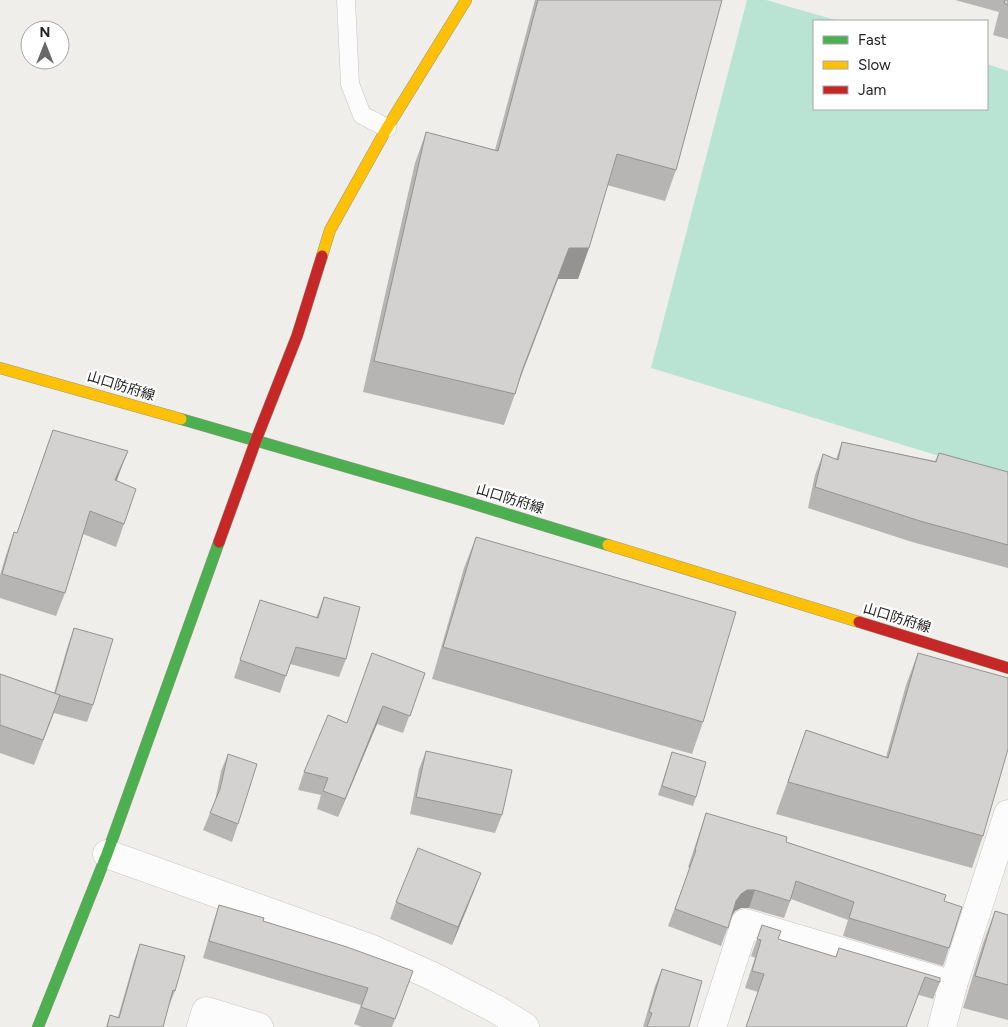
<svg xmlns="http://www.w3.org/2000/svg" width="1008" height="1027" font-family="Figtree,'Noto Sans JP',sans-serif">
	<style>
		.pitch { fill: #b9e4d4 }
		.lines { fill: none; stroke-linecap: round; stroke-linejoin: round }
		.lane-casing { stroke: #c6c6c4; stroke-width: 19 }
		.street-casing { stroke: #c6c6c4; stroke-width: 29 }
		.fast-casing { stroke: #969983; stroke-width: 12 }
		.slow-casing { stroke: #969983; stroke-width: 12 }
		.jam-casing { stroke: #969983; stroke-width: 12 }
		.lane { stroke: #fdfcfc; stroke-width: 18 }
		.street { stroke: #fdfcfc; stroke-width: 28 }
		.fast { stroke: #4caf50; stroke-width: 11 }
		.slow { stroke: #ffc107; stroke-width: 11 }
		.jam { stroke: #c62828; stroke-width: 11 }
		.wall { fill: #b6b5b3 }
		.shaded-wall { fill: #949392 }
		.building { fill: #d4d2d0; stroke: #949392 }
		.labels { text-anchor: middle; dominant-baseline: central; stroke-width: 4.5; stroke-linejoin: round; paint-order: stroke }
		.street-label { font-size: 14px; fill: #212121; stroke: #fff }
	</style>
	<rect width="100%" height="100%" fill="#efeeeb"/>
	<polygon class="pitch" points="747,0 766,0 839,21 814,21 814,109 987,109 987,64 1008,71 1008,477 651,368"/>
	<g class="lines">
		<defs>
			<polyline id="lane" points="346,0 350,84 362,115 387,128"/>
			<g id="street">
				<polyline points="107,854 372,949 432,976 496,1009 525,1027"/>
				<polyline points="201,1027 206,1011 259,1027"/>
				<polyline points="712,1027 745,923 953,985"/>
				<polyline points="942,1027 953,985 1008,814"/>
			</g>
			<g id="fast">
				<polyline points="181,419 461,500 608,545"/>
				<polyline points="38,1027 107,854 219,542"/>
			</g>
			<g id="slow">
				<polyline points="322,256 330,230 387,128 466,0"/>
				<polyline points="0,368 181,419"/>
				<polyline points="608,545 859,622"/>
			</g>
			<g id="jam">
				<polyline points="219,542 256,440 297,336 322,256"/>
				<polyline points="859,622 1008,668"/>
			</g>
		</defs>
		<use href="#lane" class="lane-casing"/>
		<use href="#street" class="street-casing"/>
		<use href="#fast" class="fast-casing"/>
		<use href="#slow" class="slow-casing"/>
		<use href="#jam" class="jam-casing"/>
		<use href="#lane" class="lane"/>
		<use href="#street" class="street"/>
		<use href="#fast" class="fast"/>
		<use href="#slow" class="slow"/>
		<use href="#jam" class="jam"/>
	</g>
	<g class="wall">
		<polygon points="535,0 722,0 676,170 665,201 607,185 589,248 578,279 558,279 520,379 515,394 504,425 363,392 415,163 426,132 495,150"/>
		<polygon points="955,0 1008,0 1008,39 993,35 999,12"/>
		<polygon points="53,430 119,474 117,481 124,524 116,547 83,534 65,593 56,616 0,598 0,575 6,555 14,532 17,533"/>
		<polygon points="842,442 935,461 939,453 1008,472 1008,568 912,542 808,508 815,475 823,454 836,459"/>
		<polygon points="476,537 703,722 692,754 432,679 464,568"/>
		<polygon points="324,597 346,659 339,677 290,664 280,693 234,678 260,600 316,618"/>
		<polygon points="74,628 93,705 87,722 54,713 34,765 0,753 0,674 54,693 68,645"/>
		<polygon points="918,653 983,836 972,868 776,814 806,730 886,757 906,685"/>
		<polygon points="425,673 403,733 377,724 338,817 317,809 321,795 298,790 304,772 347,723"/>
		<polygon points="426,751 502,815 495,833 410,814 419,769"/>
		<polygon points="672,752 696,797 693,806 658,795"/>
		<polygon points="228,754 238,824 232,842 203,830 215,801 221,771"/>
		<polygon points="706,813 944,901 949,948 943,966 843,936 848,920 791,899 784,918 749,908 741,908 735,911 732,916 721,946 668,926 690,868 688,867"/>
		<polygon points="474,891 452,945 390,919 396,902"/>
		<polygon points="219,905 263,921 413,971 392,1027 362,1027 354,1024 361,1005 203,958 213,923"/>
		<polygon points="995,911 1008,915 1008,1020 963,1008 983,943"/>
		<polygon points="762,925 778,939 836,957 839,948 940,982 933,999 919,995 758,992 745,988 755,958 751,956"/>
		<polygon points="140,944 175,991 168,1008 163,1027 106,1027 110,1015 118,1017 134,961"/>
		<polygon points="662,969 689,1027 643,1027 655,986"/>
	</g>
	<g class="shaded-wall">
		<polygon points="569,248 589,248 578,279 558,279 514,394"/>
		<polygon points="128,451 119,474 107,503 115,480"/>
		<polygon points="383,706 377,724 338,817 345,799"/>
		<polygon points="481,873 474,891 452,945 458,927"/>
		<polygon points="747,890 755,890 749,908 741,908 735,911 730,918 736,901 741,894"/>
	</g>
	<g class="building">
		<polygon points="538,0 722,0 676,170 617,154 589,248 569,248 522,371 515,394 374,361 426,132 498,151"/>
		<polygon points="1005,0 1008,0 1008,5 1004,3"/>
		<polygon points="53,430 128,451 115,480 136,489 124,524 90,511 65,593 2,574 14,532 17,533"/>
		<polygon points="842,442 936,462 939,453 1008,472 1008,545 920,521 815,487 823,454 838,460"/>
		<polygon points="476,537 736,612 703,722 443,647"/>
		<polygon points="324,597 360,607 346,659 296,647 286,676 240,660 260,600 318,618"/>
		<polygon points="74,628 113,639 93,705 55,694"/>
		<polygon points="372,653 425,673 410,716 383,706 345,799 323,791 328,778 304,772 328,715 347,723"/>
		<polygon points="918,653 1008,678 1008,749 983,836 788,782 806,730 888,758"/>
		<polygon points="0,674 60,695 43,740 0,725"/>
		<polygon points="426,751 512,770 502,815 416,797"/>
		<polygon points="672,752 706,762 696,797 662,786"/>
		<polygon points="228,754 257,764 238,824 210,813 220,789"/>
		<polygon points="706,813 787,837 786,842 946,895 944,901 962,907 949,948 849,918 854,902 796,881 790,901 755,890 747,890 741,894 736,901 728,928 675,909 696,850 695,850"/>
		<polygon points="418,848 481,873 458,927 396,902"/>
		<polygon points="219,905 264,918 263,921 347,947 413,971 395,1019 361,1007 368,988 209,941"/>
		<polygon points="995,911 1008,915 1008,985 975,976"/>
		<polygon points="762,925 781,931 778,939 836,957 839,948 940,978 940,982 925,977 906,1027 746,1027 764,974 752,971 761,940 757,939"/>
		<polygon points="140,944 185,956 175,991 173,990 163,1027 107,1027 110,1015 119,1018"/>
		<polygon points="662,969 702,981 689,1027 647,1027 652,1013 649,1012"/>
	</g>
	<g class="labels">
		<g class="street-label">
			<text transform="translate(121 386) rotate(17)">山口防府線</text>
			<text transform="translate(510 499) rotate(17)">山口防府線</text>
			<text transform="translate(897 618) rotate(17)">山口防府線</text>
		</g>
	</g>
	<rect x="813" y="20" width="175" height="90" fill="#ffffff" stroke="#a6a6a6"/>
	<rect x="823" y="36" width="25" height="8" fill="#4caf50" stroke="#a6a6a6"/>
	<text x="858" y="45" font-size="15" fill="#212121">Fast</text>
	<rect x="823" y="61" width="25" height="8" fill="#ffc107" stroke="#a6a6a6"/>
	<text x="858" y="70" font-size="15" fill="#212121">Slow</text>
	<rect x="823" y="86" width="25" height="8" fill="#c62828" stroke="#a6a6a6"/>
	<text x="858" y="95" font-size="15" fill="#212121">Jam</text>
	<g transform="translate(45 45)"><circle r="24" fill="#ffffff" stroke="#a6a6a6"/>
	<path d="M0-4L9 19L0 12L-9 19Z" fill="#696968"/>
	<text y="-8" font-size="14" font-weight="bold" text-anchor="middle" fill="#212121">N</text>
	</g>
</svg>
